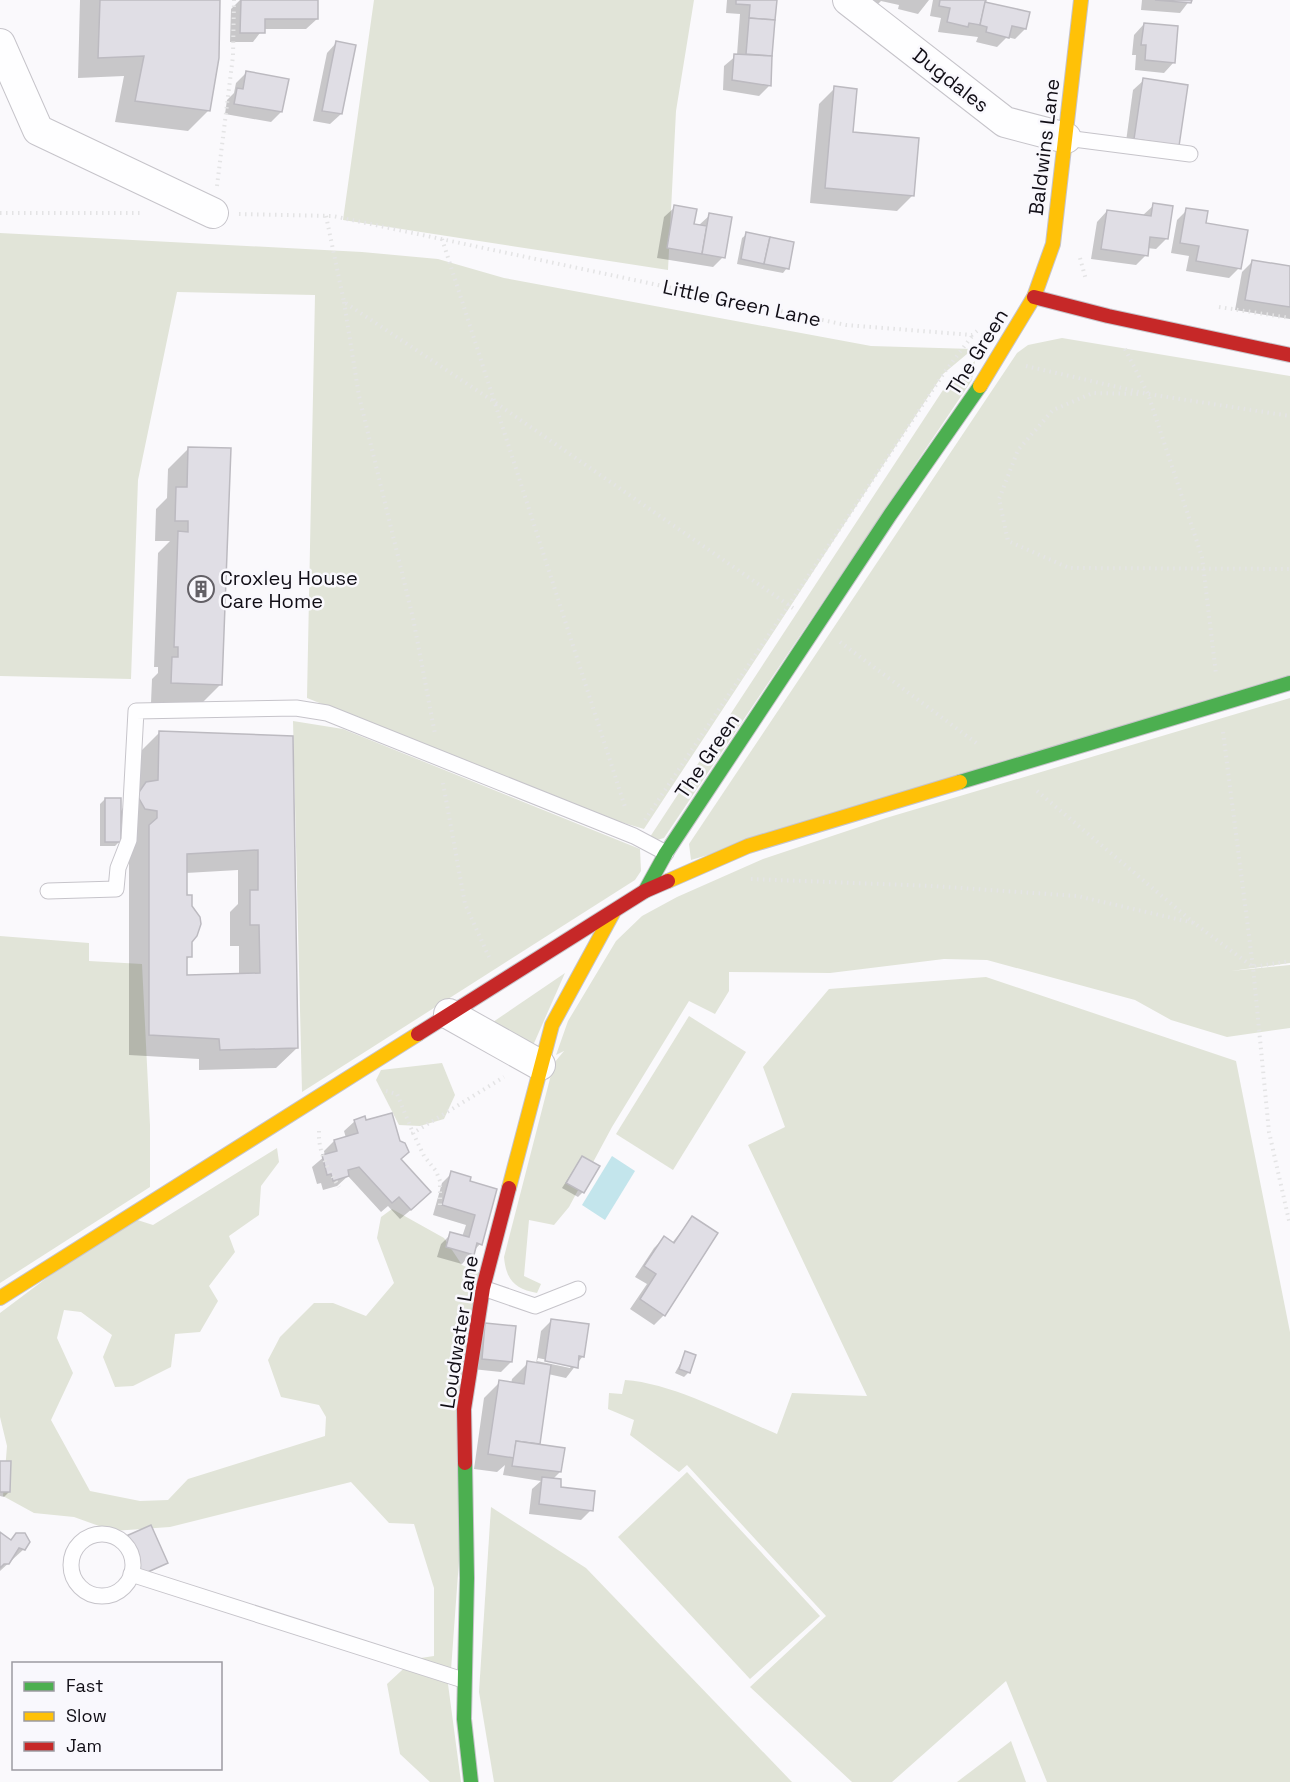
<svg xmlns="http://www.w3.org/2000/svg" width="1290" height="1782" font-family="'Space Grotesk',sans-serif">
	<style>
		.green { fill: #e1e4d8 }
		.water { fill: #c3e5ec }
		.shadow { fill: #0003; fill-rule: evenodd }
		.building { fill: #e0dee5; stroke: #bcbac0; stroke-width: 1.5; fill-rule: evenodd }
		.lines { fill: none; stroke-linecap: round; stroke-linejoin: round }
		.lane-casing { stroke: #c6c4ca; stroke-width: 17 }
		.street-casing { stroke: #c6c4ca; stroke-width: 32 }
		.fast-casing { stroke: #c6c4ca; stroke-width: 16 }
		.slow-casing { stroke: #c6c4ca; stroke-width: 16 }
		.jam-casing { stroke: #c6c4ca; stroke-width: 16 }
		.path { stroke: #e4e4e5; stroke-width: 4; stroke-dasharray: 1.5 4.5; stroke-linecap: butt }
		.lane { stroke: #fefeff; stroke-width: 15 }
		.street { stroke: #fefeff; stroke-width: 30 }
		.fast { stroke: #4caf50; stroke-width: 14 }
		.slow { stroke: #ffc107; stroke-width: 14 }
		.jam { stroke: #c62828; stroke-width: 14 }
		.labels { text-anchor: middle; dominant-baseline: central; stroke-width: 5; stroke-linejoin: round; paint-order: stroke }
		.street-label { font-size: 20px; fill: #110e16; stroke: #f9f8fd }
		.poi-label { font-size: 20px; fill: #110e16; stroke: #f9f8fd; text-anchor: start }
	</style>
	<rect width="100%" height="100%" fill="#faf9fc"/>
	<g class="green">
		<polygon points="374,0 694,0 676,111 668,270 343,220"/>
		<polygon points="0,233 362,252 438,259 504,278 871,346 973,349 943,374 644,829 607,818 307,698 315,295 177,292 138,480 131,679 0,676"/>
		<polygon points="1062,338 1290,376 1290,683 691,860 689,844 1017,353 1028,345"/>
		<polygon points="975,361 972,380 664,838 646,843 943,390"/>
		<path d="M1290 698V963L1231 971 1290 965V1028L1227 1037 1171 1020 1135 1000 987 960 944 959 830 973 729 972V991L715 1014 689 1001 612 1127 569 1207 554 1225 529 1220 524 1276 541 1284 537 1293C515 1289 506 1280 504 1257L554 1063 564 1051 556 1055 568 1021 616 941 642 916 677 897 763 859 886 818Z"/>
		<polygon points="293,721 343,729 640,849 641,871 635,880 302,1092"/>
		<polygon points="0,936 89,943 89,961 142,964 150,1125 150,1187 0,1283"/>
		<polygon points="565,973 531,1050 493,1022"/>
		<path d="M986 977 1236 1061 1290 1332V1782H1047L1006 1681 892 1782H852L750 1687 826 1616 687 1465 679 1472 630 1435 634 1420 608 1409 609 1393 622 1394 625 1380C672 1383 734 1416 777 1434L792 1393 867 1396 748 1145 785 1127 763 1067 829 989Z"/>
		<polygon points="689,1016 746,1052 673,1170 616,1134"/>
		<polygon points="442,1063 455,1095 444,1119 420,1126 399,1125 376,1080 381,1070"/>
		<polygon points="277,1148 279,1162 261,1186 259,1215 229,1236 235,1252 209,1286 218,1301 200,1332 175,1334 171,1367 133,1386 115,1387 103,1357 112,1335 81,1312 64,1310 57,1338 73,1373 51,1420 90,1491 140,1501 168,1500 188,1479 325,1436 326,1417 319,1405 281,1397 268,1360 280,1337 314,1303 333,1303 366,1316 394,1283 377,1238 381,1217 392,1209 444,1238 462,1265 480,1273 451,1670 446,1669 461,1782 430,1782 400,1754 387,1684 414,1659 434,1656 434,1588 414,1524 389,1523 351,1482 170,1527 113,1531 74,1517 34,1513 3,1496 7,1446 0,1417 0,1313 128,1217 153,1225"/>
		<polygon points="687,1472 820,1616 750,1679 618,1537"/>
		<polygon points="491,1507 586,1568 792,1782 494,1782 479,1692"/>
		<polygon points="1011,1741 1026,1782 957,1782"/>
	</g>
	<polygon class="water" points="612,1156 635,1171 605,1220 582,1205"/>
	<g class="shadow">
		<polygon points="80,0 218,0 208,111 188,131 115,122 124,76 78,78"/>
		<polygon points="240,0 317,0 317,19 306,29 263,29 253,42 230,42 231,9"/>
		<polygon points="727,0 775,0 769,86 759,96 723,90 724,66 737,55 740,14 726,13"/>
		<polygon points="859,0 929,0 918,14 898,9 899,5 881,1 877,5"/>
		<polygon points="933,0 984,0 984,3 1025,29 1015,39 1007,37 997,47 976,42 978,37 938,32 941,18 930,16"/>
		<polygon points="1142,0 1190,0 1180,13 1141,10"/>
		<polygon points="1144,24 1174,62 1164,73 1135,70 1136,55 1132,55 1134,35"/>
		<polygon points="337,42 341,114 330,124 313,121 327,53"/>
		<polygon points="246,73 281,112 271,122 225,114 227,100 234,93 236,83"/>
		<polygon points="1144,80 1178,145 1125,149 1133,90"/>
		<polygon points="835,88 852,133 913,195 897,211 810,203 819,104"/>
		<polygon points="1154,205 1166,239 1156,249 1147,248 1146,255 1136,265 1091,259 1097,222 1107,211 1142,216"/>
		<polygon points="675,207 693,225 698,226 710,215 723,257 713,267 657,258 664,217"/>
		<polygon points="1187,210 1204,224 1239,268 1229,278 1186,271 1189,256 1171,253 1177,220"/>
		<polygon points="747,234 787,268 783,273 737,264 742,238"/>
		<polygon points="1252,262 1290,268 1290,319 1235,310 1242,272"/>
		<polygon points="189,448 221,684 200,705 151,703 152,679 158,673 158,667 154,667 158,553 170,541 155,541 156,509 167,498 168,469"/>
		<path d="M160 732 291 738 297 1048 276 1068 199 1070V1059L129 1055V847L137 839V832L124 829 120 821V841L115 846H100V804L105 799 120 813 125 804 139 753ZM238 870V904L230 912V946H239V975L186 976V960L190 956V941L186 873Z"/>
		<polygon points="355,1121 400,1159 419,1203 400,1219 388,1206 381,1212 348,1176 337,1186 323,1190 321,1183 317,1184 312,1167 325,1156 324,1151 334,1141 346,1138 344,1131"/>
		<polygon points="582,1157 583,1192 578,1197 562,1188"/>
		<polygon points="452,1173 468,1182 495,1190 480,1244 462,1264 437,1257 441,1244 451,1234 462,1237 466,1225 433,1215 442,1183"/>
		<polygon points="692,1218 664,1315 654,1325 630,1309 647,1284 635,1277 654,1248 664,1238 672,1243"/>
		<path d="M552 1320 583 1356 566 1378 548 1374 538 1446 560 1472 552 1480 591 1510 581 1520 529 1514 532 1489 541 1481 503 1475 505 1465 497 1472 474 1469 484 1398 500 1382 511 1384 512 1379 528 1363 536 1364 541 1331ZM538 1358 572 1365 570 1368 537 1361Z"/>
		<polygon points="475,1334 511,1362 501,1372 472,1369"/>
		<polygon points="686,1353 689,1372 684,1377 675,1373"/>
		<polygon points="0,1462 9,1492 4,1497 0,1496"/>
		<polygon points="151,1527 167,1563 136,1579 120,1543"/>
		<polygon points="0,1534 24,1549 0,1571"/>
	</g>
	<g class="building">
		<polygon points="100,0 220,0 219,58 210,111 135,101 144,56 98,58"/>
		<polygon points="241,0 318,0 318,19 265,19 265,33 240,33"/>
		<polygon points="736,0 777,0 775,20 749,18 750,5 736,4"/>
		<polygon points="940,0 986,0 980,25 969,23 968,27 947,22 950,8 939,6"/>
		<polygon points="1155,0 1192,0 1191,3"/>
		<polygon points="985,2 1030,12 1026,29 1012,26 1009,38 986,32 987,27 980,25"/>
		<polygon points="749,18 775,20 772,56 746,54"/>
		<polygon points="1144,23 1178,26 1175,63 1145,60 1146,45 1141,45"/>
		<polygon points="336,41 356,45 342,114 322,111"/>
		<polygon points="734,54 772,56 771,86 732,80"/>
		<polygon points="246,71 289,79 282,112 234,104 237,88 243,89"/>
		<polygon points="1143,78 1188,85 1179,146 1134,139"/>
		<polygon points="834,86 857,89 853,132 919,138 914,196 825,188"/>
		<polygon points="1153,203 1173,206 1168,239 1150,237 1148,256 1101,249 1107,210 1151,216"/>
		<polygon points="674,205 697,209 694,224 707,226 702,254 667,248"/>
		<polygon points="1186,208 1208,211 1206,223 1248,230 1241,269 1196,261 1199,246 1180,243"/>
		<polygon points="709,213 732,217 725,258 702,254"/>
		<polygon points="746,232 770,237 764,264 741,259"/>
		<polygon points="770,237 794,242 789,269 764,264"/>
		<polygon points="1252,260 1290,266 1290,307 1245,300"/>
		<polygon points="188,447 231,448 222,685 171,683 172,657 178,657 178,647 174,647 178,531 188,532 188,521 175,521 176,487 187,487"/>
		<path d="M159 731 293 736 298 1048 220 1050 219 1039 149 1035V825L157 818V811L145 809 137 795 146 782 158 780ZM258 850V890H250V925H259L260 973 187 975V957H192V942L197 936 201 924 200 917 192 906V895H187V854Z"/>
		<rect x="105" y="798" width="16" height="44"/>
		<polygon points="392,1113 400,1141 405,1143 409,1152 401,1159 431,1192 411,1210 399,1197 392,1203 359,1167 348,1170 349,1176 333,1181 331,1174 327,1175 322,1155 337,1151 334,1140 358,1133 354,1120 365,1116 366,1120"/>
		<polygon points="582,1156 600,1166 584,1193 566,1183"/>
		<polygon points="451,1171 471,1177 470,1181 497,1189 482,1245 477,1243 474,1255 446,1247 450,1232 469,1237 475,1215 442,1205"/>
		<polygon points="692,1216 718,1233 665,1316 640,1299 656,1274 644,1266 664,1236 674,1243"/>
		<polygon points="551,1319 589,1324 584,1357 579,1356 578,1368 545,1361"/>
		<polygon points="485,1323 516,1326 512,1362 482,1359"/>
		<polygon points="685,1351 696,1355 690,1373 679,1369"/>
		<polygon points="527,1361 551,1365 540,1444 516,1441 514,1458 488,1454 499,1380 524,1384"/>
		<polygon points="516,1441 565,1448 561,1472 512,1466"/>
		<polygon points="0,1461 11,1461 10,1492 0,1492"/>
		<polygon points="542,1477 561,1479 561,1487 595,1491 593,1511 539,1504"/>
		<polygon points="151,1525 168,1563 141,1575 124,1537"/>
		<polygon points="0,1532 11,1540 16,1533 25,1533 30,1542 25,1550 19,1548 9,1564 4,1564 0,1568"/>
	</g>
	<g class="lines">
		<defs>
			<g id="lane">
				<polyline points="1066,138 1190,154"/>
				<polyline points="48,891 116,889 118,868 129,840 136,711 296,708 327,713 634,836 666,853"/>
				<polyline points="483,1288 535,1306 578,1289"/>
				<circle cx="102" cy="1565" r="31"/>
				<polyline points="131,1574 463,1680"/>
			</g>
			<g id="street">
				<polyline points="848,0 1005,122 1066,138"/>
				<polyline points="0,44 38,130 213,213"/>
				<polyline points="449,1014 540,1065"/>
			</g>
			<g id="fast">
				<polyline points="960,782 1290,683"/>
				<polyline points="645,891 666,853 890,515 980,386"/>
				<polyline points="465,1463 467,1578 464,1719 471,1782"/>
			</g>
			<g id="slow">
				<polyline points="980,386 1034,297 1053,244 1081,0"/>
				<polyline points="668,881 748,846 960,782"/>
				<polyline points="509,1188 552,1025 613,913"/>
				<polyline points="0,1298 418,1034"/>
			</g>
			<g id="jam">
				<polyline points="1034,297 1108,316 1290,355"/>
				<polyline points="418,1034 645,891 668,881"/>
				<polyline points="465,1463 464,1409 483,1288 509,1188"/>
			</g>
		</defs>
		<use href="#lane" class="lane-casing"/>
		<use href="#street" class="street-casing"/>
		<use href="#fast" class="fast-casing"/>
		<use href="#slow" class="slow-casing"/>
		<use href="#jam" class="jam-casing"/>
		<g class="path">
			<polyline points="217,186 233,56 234,0"/>
			<polyline points="0,213 144,213"/>
			<polyline points="239,214 333,216 846,325 972,335 977,331"/>
			<polyline points="326,216 344,302 493,401 793,608"/>
			<polyline points="442,239 626,810"/>
			<polyline points="1080,258 1086,280"/>
			<polyline points="344,302 359,396 413,618 435,734"/>
			<polyline points="1219,307 1290,318"/>
			<polyline points="1125,349 1148,394 1202,557 1216,674"/>
			<polyline points="1026,366 1148,394 1290,416"/>
			<polyline points="1138,394 1093,393 1053,410 1018,450 999,499 1008,541 1069,568 1290,569"/>
			<polyline points="840,642 979,745"/>
			<polyline points="1223,732 1253,967 1269,1132 1290,1225"/>
			<polyline points="443,783 465,904 489,957"/>
			<polyline points="1037,791 1194,923"/>
			<polyline points="645,820 946,370 973,335"/>
			<polyline points="751,879 932,886 1077,896 1194,923 1253,967 1290,961"/>
			<polyline points="386,1091 397,1094 413,1133"/>
			<path d="M319 1131C318 1153 328 1169 339 1187"/>
			<polyline points="440,1205 440,1181 436,1171 424,1156 413,1133 504,1077"/>
		</g>
		<use href="#lane" class="lane"/>
		<use href="#street" class="street"/>
		<use href="#fast" class="fast"/>
		<use href="#slow" class="slow"/>
		<use href="#jam" class="jam"/>
	</g>
	<defs>
		<symbol id="building-ring" viewBox="-11 -11 22 22"><circle r="9.5" fill="#f9f8fd" stroke="#636066" stroke-width="1.5"/><path d="M-4-6H4V6H1V3H-1V6H-4ZM-2.5-4.3h1.7v1.8h-1.7ZM.8-4.3h1.7v1.8H.8ZM-2.5-1h1.7V.8h-1.7ZM.8-1h1.7V.8H.8Z" fill="#636066"/></symbol>
	</defs>
	<g fill-rule="evenodd">
		<use href="#building-ring" x="186" y="574" width="30" height="30"/>
	</g>
	<g class="labels">
		<g class="street-label">
			<text transform="translate(951 80) rotate(38)">Dugdales</text>
			<text transform="translate(1044 147) rotate(-83)">Baldwins Lane</text>
			<text transform="translate(742 303) rotate(12)">Little Green Lane</text>
			<text transform="translate(977 352) rotate(-58)">The Green</text>
			<text transform="translate(707 756) rotate(-56)">The Green</text>
			<text transform="translate(459 1332) rotate(-81)">Loudwater Lane</text>
		</g>
		<g class="poi-label">
			<text x="220" y="578">Croxley House<tspan x="220" dy="23">Care Home</tspan></text>
		</g>
	</g>
	<rect x="12" y="1662" width="210" height="108" fill="#f9f8fd" stroke="#9c9aa1" stroke-width="1.5"/>
	<rect x="24" y="1682" width="30" height="9" fill="#4caf50" stroke="#9c9aa1" stroke-width="1.5"/>
	<text x="66" y="1692" font-size="18" fill="#110e16">Fast</text>
	<rect x="24" y="1712" width="30" height="9" fill="#ffc107" stroke="#9c9aa1" stroke-width="1.5"/>
	<text x="66" y="1722" font-size="18" fill="#110e16">Slow</text>
	<rect x="24" y="1742" width="30" height="9" fill="#c62828" stroke="#9c9aa1" stroke-width="1.5"/>
	<text x="66" y="1752" font-size="18" fill="#110e16">Jam</text>
</svg>
